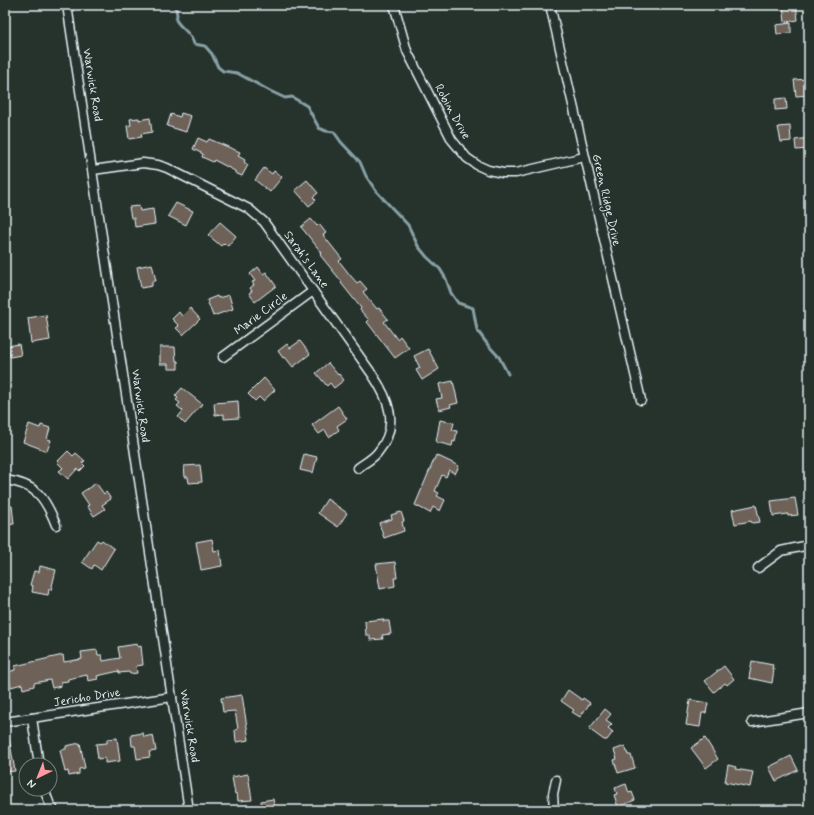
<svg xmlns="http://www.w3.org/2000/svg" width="814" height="815" font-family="Mynerve,sans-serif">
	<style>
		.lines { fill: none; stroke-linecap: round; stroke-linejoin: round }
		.stream { stroke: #89a1a6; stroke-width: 3 }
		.building { fill: #6e6259; stroke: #e8f1f8 }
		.minor-casing { stroke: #e8f1f8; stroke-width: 11 }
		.minor { stroke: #26332d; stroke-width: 8 }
		.labels { text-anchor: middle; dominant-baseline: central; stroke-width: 3; stroke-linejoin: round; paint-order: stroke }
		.street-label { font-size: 12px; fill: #e8f1f8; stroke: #26332d }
	</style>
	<rect width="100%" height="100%" fill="#26332d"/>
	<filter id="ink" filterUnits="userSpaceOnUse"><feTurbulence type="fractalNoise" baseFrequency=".025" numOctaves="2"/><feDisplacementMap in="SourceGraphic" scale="8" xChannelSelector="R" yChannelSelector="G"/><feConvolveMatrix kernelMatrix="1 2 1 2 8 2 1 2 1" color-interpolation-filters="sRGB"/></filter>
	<g filter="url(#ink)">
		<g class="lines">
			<path class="stream" d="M170 5 176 8 177 15 176 20C181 29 191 32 194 44L205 46 212 54 218 67 223 71 237 73 270 91 285 98 292 97 307 106 319 128 326 131 334 132 341 142 360 162 366 176 376 191 408 225 418 246 427 257 440 269 446 279 451 293 458 303 473 308 477 330 488 345 499 357 508 374"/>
		</g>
		<g class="building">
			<polygon points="783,5 796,5 798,20 785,22"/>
			<polygon points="791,23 791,33 777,34 776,25"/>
			<polygon points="807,79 809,95 796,96 794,80"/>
			<polygon points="786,98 787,109 775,110 775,99"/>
			<polygon points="181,113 191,116 186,132 167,126 171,114 180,117"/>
			<polygon points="139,118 139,120 150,118 152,132 141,134 142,137 129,139 127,126 131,125 130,119"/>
			<polygon points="790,126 791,141 781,142 778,127"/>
			<polygon points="198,138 207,142 209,139 240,152 238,156 245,160 244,162 248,165 242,176 235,173 235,171 214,160 213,162 202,157 203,154 193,149"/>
			<polygon points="809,138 809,149 796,150 795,140"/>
			<polygon points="264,168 272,174 274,171 282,177 270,192 255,180"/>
			<polygon points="307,180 318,193 313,197 316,200 309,206 295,190"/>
			<polygon points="176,203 193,211 186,225 168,216"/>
			<polygon points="139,206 140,211 153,209 155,224 135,227 134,218 131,218 129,207"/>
			<polygon points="311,219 317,226 319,224 326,233 323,235 342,259 339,261 350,275 357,283 360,281 367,289 363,292 377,309 379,308 388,319 384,322 397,339 400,336 409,348 395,358 367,322 369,320 360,310 361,308 341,283 342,282 320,255 322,253 301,227"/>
			<polygon points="220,222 236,236 228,246 224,243 221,246 208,235"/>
			<polygon points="152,264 156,281 152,281 152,286 141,288 137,267"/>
			<polygon points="258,267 263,274 266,272 276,286 255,302 249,293 252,291 250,288 254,285 252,282 255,281 250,274"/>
			<polygon points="229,295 233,309 213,316 207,300 217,296 218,298"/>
			<polygon points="190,308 200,319 183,335 176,328 179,326 172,319 179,312 182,316"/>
			<polygon points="46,315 50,340 31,343 28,318"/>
			<polygon points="300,341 310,354 293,367 285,357 283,358 278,351 287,344 290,348"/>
			<polygon points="19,344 21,355 10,357 8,346"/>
			<polygon points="160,347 175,347 176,361 178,361 178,369 168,369 168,364 160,364"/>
			<polygon points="428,349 439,369 422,380 416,370 420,368 414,356"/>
			<polygon points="328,363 338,375 339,374 344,380 334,388 330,383 327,386 316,373"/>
			<polygon points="264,378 275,390 263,401 259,397 255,401 248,394"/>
			<polygon points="453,381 458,403 450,405 451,407 439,410 436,399 442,398 439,384"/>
			<polygon points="182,388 202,404 185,424 178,417 183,411 177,406 180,403 176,400 178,398 175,396"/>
			<polygon points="238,401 239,418 224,419 224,414 215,415 214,403"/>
			<polygon points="338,406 347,419 337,426 339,430 329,437 325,430 319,434 312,425"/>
			<polygon points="440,420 454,423 452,430 457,431 455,442 453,441 452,446 436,442"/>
			<polygon points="29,424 40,428 41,425 50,428 47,439 51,440 47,451 23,442"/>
			<polygon points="68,451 73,456 76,453 85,461 82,463 85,466 80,471 77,469 68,479 59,471 63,468 57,462"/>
			<polygon points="304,454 317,457 313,473 300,470"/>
			<polygon points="436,455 459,466 455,474 449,470 446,477 442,475 435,491 439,493 437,496 445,500 440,511 433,507 430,513 415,505"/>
			<polygon points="200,465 202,482 189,483 188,477 185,477 184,466"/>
			<polygon points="96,483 104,494 106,492 111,499 102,505 105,509 94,516 87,506 89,505 81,493"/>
			<polygon points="795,498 798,515 788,516 788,514 773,516 771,501"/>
			<polygon points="327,499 347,513 338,527 318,513"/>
			<polygon points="756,505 760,522 752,523 751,521 735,524 732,510"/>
			<polygon points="5,506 12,506 14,524 5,525"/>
			<polygon points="401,512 404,521 402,522 404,531 384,538 379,523 392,519 391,515"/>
			<polygon points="212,539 214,551 220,550 222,566 201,570 196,542"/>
			<polygon points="97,540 100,542 102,540 114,549 101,570 94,565 92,569 82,562"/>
			<polygon points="395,562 397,578 394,578 395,586 380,589 376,564"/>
			<polygon points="40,566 56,570 51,590 49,589 48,595 32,592 33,586 30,585 34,571 39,572"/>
			<polygon points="383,619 383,621 389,621 391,634 382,635 383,639 370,640 370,635 366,635 365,621"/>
			<polygon points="137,644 138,647 141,646 143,665 136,666 137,673 130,674 129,672 119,673 119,671 97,676 98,679 88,681 87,675 68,679 68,681 61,682 61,686 52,688 50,680 34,683 34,686 23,689 22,684 11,687 8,672 15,670 15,666 63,655 64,662 82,659 81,652 97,650 98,655 102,655 103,661 120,658 118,647"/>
			<polygon points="752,661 773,665 772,669 774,669 772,683 749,678"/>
			<polygon points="724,666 734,679 727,685 725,683 714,692 705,681"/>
			<polygon points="568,690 582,700 583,698 590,703 580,717 572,712 574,710 561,701"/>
			<polygon points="242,695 249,740 236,742 235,730 238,729 235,711 223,712 221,698"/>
			<polygon points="690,700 708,703 706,713 702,713 700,727 686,725"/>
			<polygon points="605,709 611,714 606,720 612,724 608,728 613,732 607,740 604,740 589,729"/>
			<polygon points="143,733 144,737 153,735 156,751 149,752 150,757 137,759 135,746 132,746 131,735"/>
			<polygon points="5,738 9,738 15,771 5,772"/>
			<polygon points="117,738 120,761 105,763 105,758 98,759 96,744 107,743 107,739"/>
			<polygon points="705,738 718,759 706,768 691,748"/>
			<polygon points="80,743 85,768 79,769 79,774 69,776 68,771 65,772 60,750 66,749 66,746"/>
			<polygon points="625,746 628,755 631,755 635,768 618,773 614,760 617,759 614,750"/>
			<polygon points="791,756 798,770 776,781 769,767"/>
			<polygon points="728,765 736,767 735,769 753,772 750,787 725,782"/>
			<polygon points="248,774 252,800 238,801 237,794 235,794 232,777"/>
			<polygon points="626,784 629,793 632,792 635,800 618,807 614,795 617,794 615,788"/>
			<polygon points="273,799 275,810 262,810 261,801"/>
		</g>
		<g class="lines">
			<defs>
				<g id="minor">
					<path d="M67 5C108 273 148 542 189 810"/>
					<polyline points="394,5 407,51 452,140 467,158 477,165 488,170 503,173 516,173 584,157"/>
					<polyline points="550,5 641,400"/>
					<path d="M93 170 143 163 158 165 167 168 249 209 264 222 372 374C389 399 400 426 378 452 373 459 364 463 358 468"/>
					<polyline points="223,357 313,291"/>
					<path d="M5 480C36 484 45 497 56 525"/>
					<polyline points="758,568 781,551 809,545"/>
					<polyline points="32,718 39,765"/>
					<polyline points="5,722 172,697"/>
					<polyline points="752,722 809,713"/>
					<polyline points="44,789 50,805 54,810"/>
					<polyline points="554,810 553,794 556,780"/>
				</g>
			</defs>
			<use href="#minor" class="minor-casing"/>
			<use href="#minor" class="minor"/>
		</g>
	</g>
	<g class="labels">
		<g class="street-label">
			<text transform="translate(92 85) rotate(81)">Warwick Road</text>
			<text transform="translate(452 112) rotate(61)">Robin Drive</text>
			<text transform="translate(606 200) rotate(77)">Green Ridge Drive</text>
			<text transform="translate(306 260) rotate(54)">Sarah's Lane</text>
			<text transform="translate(261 314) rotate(-37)">Marie Circle</text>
			<text transform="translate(140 406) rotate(82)">Warwick Road</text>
			<text transform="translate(87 698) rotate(-9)">Jericho Drive</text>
			<text transform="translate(189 726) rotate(81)">Warwick Road</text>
		</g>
	</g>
	<rect width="814" height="815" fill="none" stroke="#26332d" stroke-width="20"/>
	<rect x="10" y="10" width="794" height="795" fill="none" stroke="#e8f1f8" stroke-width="1.5" filter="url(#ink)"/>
	<g transform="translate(38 777) rotate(223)"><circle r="19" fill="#26332d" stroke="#747f7e"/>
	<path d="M0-3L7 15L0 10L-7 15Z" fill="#ff9aa2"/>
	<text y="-6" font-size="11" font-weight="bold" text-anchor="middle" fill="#e8f1f8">N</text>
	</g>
</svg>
